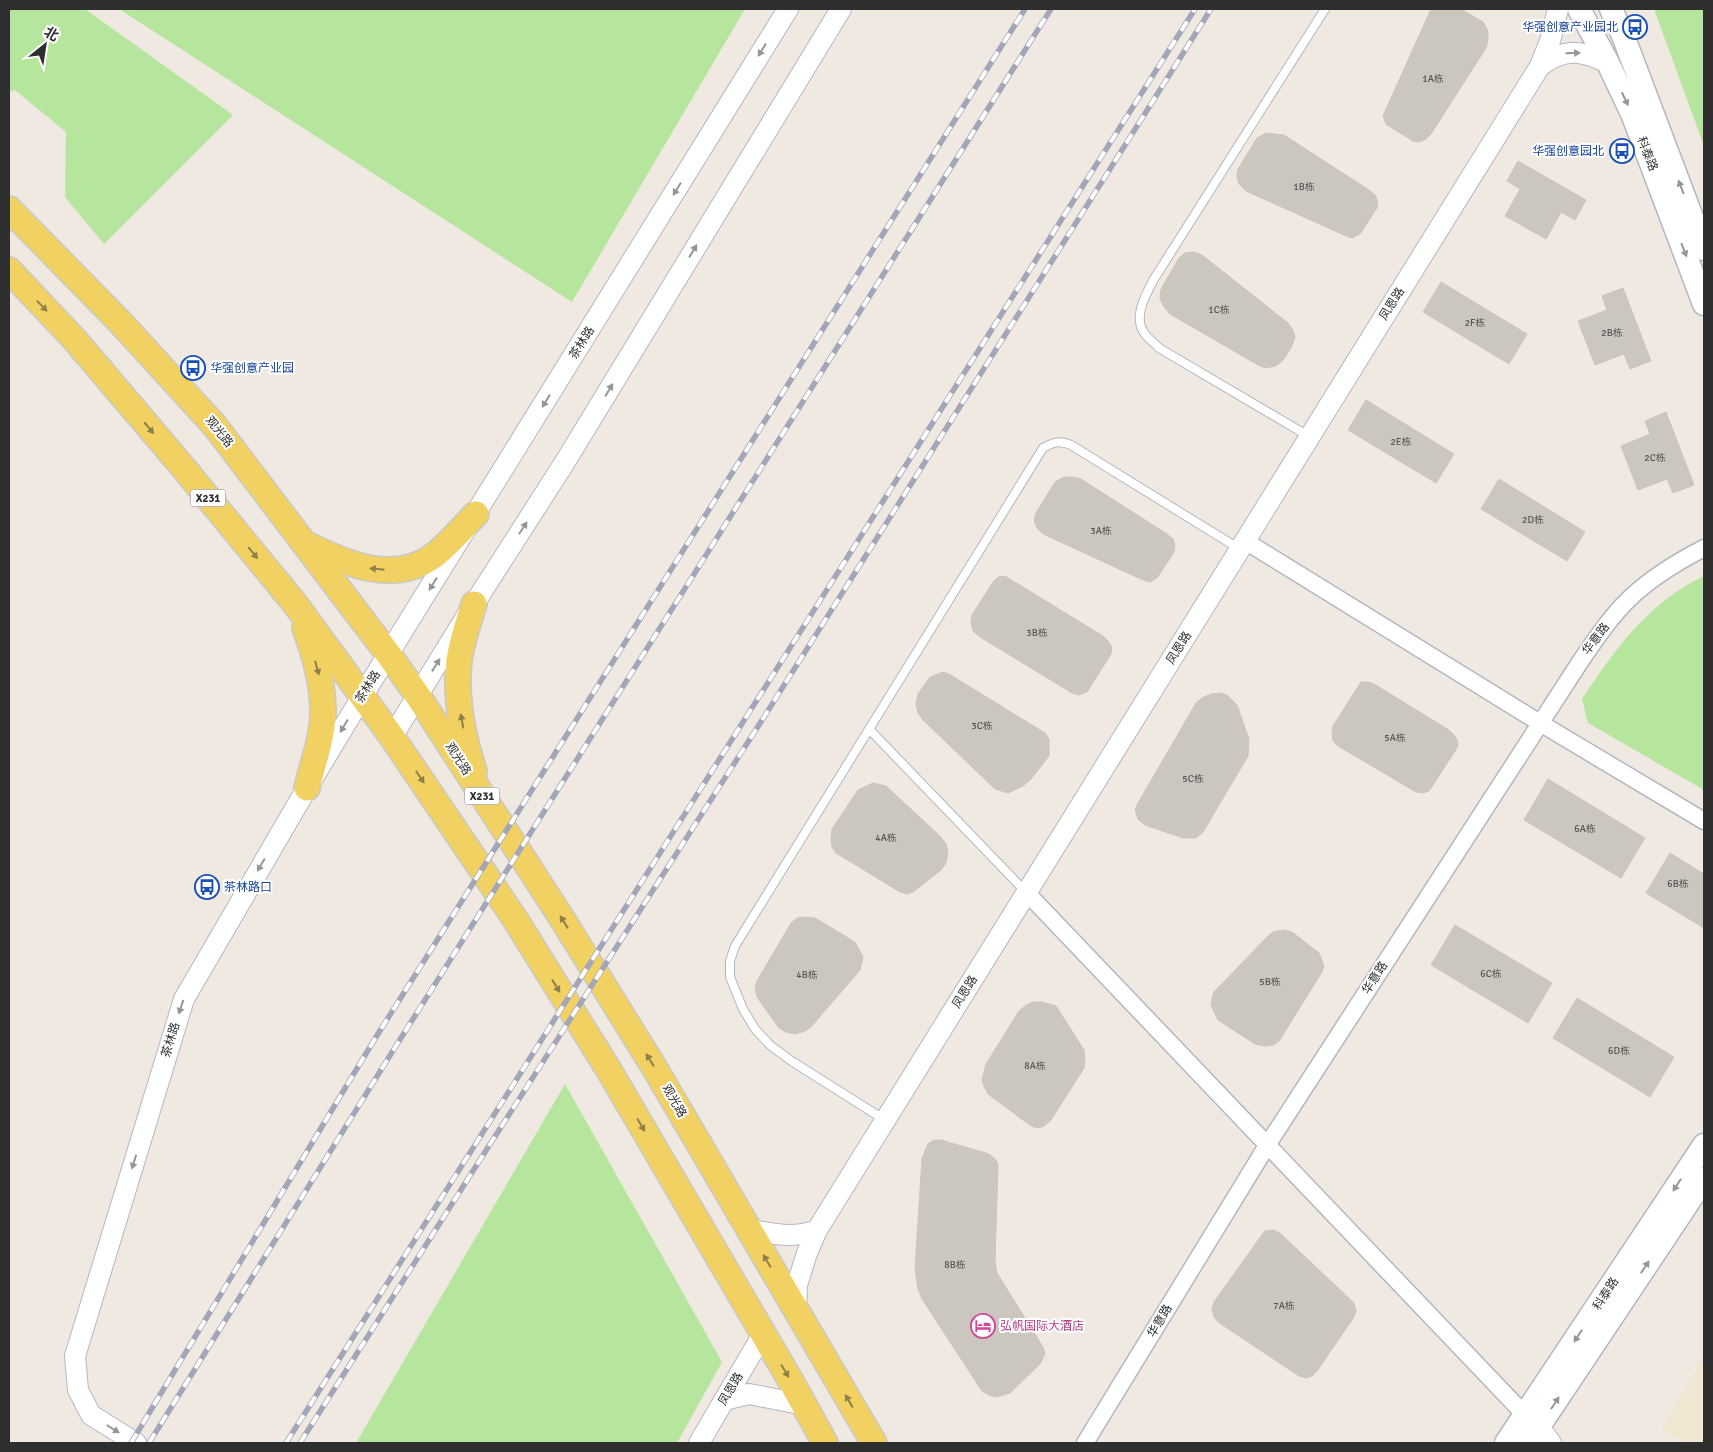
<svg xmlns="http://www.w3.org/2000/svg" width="1713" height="1452" font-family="Signika,'Noto Sans SC',sans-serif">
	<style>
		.education { fill: #f0e6d1 }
		.green { fill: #b6e59e }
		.building { fill: #cbc7bf; stroke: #cbc5ba }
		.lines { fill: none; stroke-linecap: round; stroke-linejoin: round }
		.service-casing { stroke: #b4b7c1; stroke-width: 10 }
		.minor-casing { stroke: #b4b7c1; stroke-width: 19 }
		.tertiary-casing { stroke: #b4b7c1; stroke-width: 22 }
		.secondary-casing { stroke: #b4b7c1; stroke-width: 25 }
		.primary-casing { stroke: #c9c9c9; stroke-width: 28 }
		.service { stroke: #fff; stroke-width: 8 }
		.minor { stroke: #fff; stroke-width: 16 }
		.tertiary { stroke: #fff; stroke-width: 20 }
		.secondary { stroke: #fff; stroke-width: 22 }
		.primary { stroke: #f2d163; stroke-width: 25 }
		.rail-casing { stroke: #a3a6b8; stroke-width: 5.5 }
		.rail { stroke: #fff; stroke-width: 4; stroke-dasharray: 11; stroke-linecap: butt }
		.oneway { fill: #969696 }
		.oneway2 { fill: #908048 }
		.labels { text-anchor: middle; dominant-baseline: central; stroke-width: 4; stroke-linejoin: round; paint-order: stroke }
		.number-label { font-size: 10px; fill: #555452 }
		.shield { fill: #fff; stroke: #6d6d6d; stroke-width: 1 }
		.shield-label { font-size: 11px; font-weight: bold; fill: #2e2e2e }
		.transit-label { font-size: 12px; fill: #164399; stroke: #fff; text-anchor: end }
		.street-label { font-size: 12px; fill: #2e2e2e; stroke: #fff }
		.hotel-label { font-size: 12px; fill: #b23c85; stroke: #fff; text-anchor: start }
	</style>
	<rect width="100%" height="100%" fill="#efe9e1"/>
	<polygon class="education" points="1704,1354 1704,1443 1687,1443 1662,1429"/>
	<g class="green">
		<polygon points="9,9 85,9 233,115 104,244 65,197 66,132 15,90 9,92"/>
		<polygon points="119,9 745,9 572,302"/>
		<polygon points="1654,9 1704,9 1704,146"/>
		<path d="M1704 576V790L1588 723 1582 699C1615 649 1649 602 1704 576Z"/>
		<polygon points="565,1084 722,1362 677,1443 356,1443"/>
	</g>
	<g class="building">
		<polygon points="1431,9 1461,9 1483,22 1488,31 1488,40 1486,48 1431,134 1426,139 1419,142 1413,141 1392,128 1386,124 1383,116"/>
		<polygon points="1266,133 1284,135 1369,190 1375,195 1378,202 1377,208 1360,234 1352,238 1346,236 1246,191 1239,184 1237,176 1238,169 1257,138"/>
		<polygon points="1518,161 1586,200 1575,220 1561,212 1546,239 1505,216 1520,189 1507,181"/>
		<polygon points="1194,252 1202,255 1288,323 1293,330 1295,337 1291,348 1283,360 1276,366 1265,368 1258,365 1170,314 1164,307 1160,299 1161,289 1179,258 1185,253"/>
		<polygon points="1441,282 1527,334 1509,364 1423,312"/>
		<polygon points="1623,288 1651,361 1630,369 1624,354 1595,365 1578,321 1607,310 1602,296"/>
		<polygon points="1366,400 1454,454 1436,483 1348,430"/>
		<polygon points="1666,412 1694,485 1673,493 1667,479 1638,490 1621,446 1650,434 1645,421"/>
		<polygon points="1064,477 1072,477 1081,479 1167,534 1173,539 1175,546 1174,552 1157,578 1150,582 1143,580 1043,534 1037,528 1034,520 1036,513 1055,482"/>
		<polygon points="1499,479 1585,532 1567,561 1481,509"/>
		<polygon points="1005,576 1103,636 1109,642 1112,648 1111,654 1087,692 1079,695 1072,693 980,637 973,631 971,623 972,615 993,582 998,577"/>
		<polygon points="943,672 949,674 1045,733 1049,739 1049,756 1031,779 1023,786 1008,793 995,789 923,720 918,713 916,704 918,694 930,677"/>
		<polygon points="1361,682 1368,682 1374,684 1449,730 1455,736 1458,742 1457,748 1429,791 1423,793 1416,792 1338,746 1333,741 1332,733 1333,726"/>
		<polygon points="1220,693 1227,695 1237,705 1249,739 1248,756 1203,832 1196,838 1183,838 1145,825 1138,819 1135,810 1138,803 1196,703 1202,698 1211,694"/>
		<polygon points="1548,779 1645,838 1621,878 1524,820"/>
		<polygon points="873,783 886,786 941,837 946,844 948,853 946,863 941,870 913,892 907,894 900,892 836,853 832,847 831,839 832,829 858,790"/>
		<polygon points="1670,853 1704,874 1704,928 1646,893"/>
		<polygon points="805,917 815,918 855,942 863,957 860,970 811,1027 805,1031 795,1034 786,1032 779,1028 757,997 755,989 757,981 791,923 797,918"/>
		<polygon points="1455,925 1552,983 1528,1023 1431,965"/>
		<polygon points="1283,930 1292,932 1319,953 1324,966 1322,972 1279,1041 1273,1045 1265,1046 1255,1044 1218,1020 1211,1005 1212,998 1214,992 1267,937 1273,932"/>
		<polygon points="1577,998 1674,1057 1650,1097 1553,1038"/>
		<polygon points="1033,1002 1042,1002 1056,1006 1084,1050 1085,1058 1084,1068 1051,1120 1044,1126 1038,1128 1031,1126 988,1094 984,1086 982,1080 986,1064 1019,1011 1026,1005"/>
		<polygon points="934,1140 941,1140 989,1154 996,1160 998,1164 995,1262 997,1273 1043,1347 1045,1354 1040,1364 1010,1393 997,1397 989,1395 982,1391 922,1299 918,1289 915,1269 922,1158 928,1144"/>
		<polygon points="1274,1230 1281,1234 1354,1303 1356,1311 1354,1317 1317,1371 1312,1376 1306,1378 1299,1376 1218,1322 1214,1317 1212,1309 1214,1302 1261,1236 1265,1231"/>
	</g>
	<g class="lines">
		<defs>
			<g id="service">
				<path d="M1310 437 1159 348C1155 343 1148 339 1145 334 1132 318 1146 294 1154 279L1325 9"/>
				<polyline points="869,729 1025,891"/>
				<path d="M885 1120 793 1062 771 1046 755 1029 743 1009 730 977V961L735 946 1043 448C1054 442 1059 440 1071 445L1238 548"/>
			</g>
			<g id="minor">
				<polyline points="1245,541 1540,723 1704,821"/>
				<polyline points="1027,893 1525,1415"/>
				<path d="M1085 1443 1268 1144 1580 662C1595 640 1611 616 1630 598 1652 577 1677 562 1704 548"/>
			</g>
			<g id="tertiary">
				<path d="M1540 66C1565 48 1580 50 1608 63"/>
				<polyline points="392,737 474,604 565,462 841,9"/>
				<path d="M748 1229C772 1234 794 1239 817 1230L807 1253 797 1285 796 1310"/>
				<polyline points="817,1230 1540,66 1550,41 1558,9"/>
				<polyline points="724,1400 749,1394 805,1405"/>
				<polyline points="1527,1417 1539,1427 1551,1443"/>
				<polyline points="136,1443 91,1415 78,1390 75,1356 184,999 307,788 363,695 788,9"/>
				<polyline points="699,1443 763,1334"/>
			</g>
			<g id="secondary">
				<polyline points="1579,9 1608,63 1633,116 1704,304"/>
				<polyline points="1611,9 1624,38 1704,249"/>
				<polyline points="1506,1443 1704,1145"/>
				<polyline points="1528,1443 1704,1179"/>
			</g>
			<g id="primary">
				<polyline points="9,209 121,323 215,426 389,655 418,696 561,917 654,1067 874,1443"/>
				<polyline points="9,270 75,340 182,466 296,605 392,737 515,919 610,1072 792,1383 825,1443"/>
				<path d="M308 545C346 564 393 584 432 557 446 547 463 527 476 514"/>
				<path d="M474 604C468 623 462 641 459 660 455 696 463 737 474 771"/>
				<path d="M305 628C315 654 322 681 323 708 324 735 313 762 307 788"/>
			</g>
		</defs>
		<use href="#service" class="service-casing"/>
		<use href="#minor" class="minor-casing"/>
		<use href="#tertiary" class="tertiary-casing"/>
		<use href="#secondary" class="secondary-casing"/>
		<use href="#primary" class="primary-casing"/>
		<use href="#service" class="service"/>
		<use href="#minor" class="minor"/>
		<use href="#tertiary" class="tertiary"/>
		<use href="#secondary" class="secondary"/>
		<use href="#primary" class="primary"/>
		<defs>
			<g id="rail">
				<polyline points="131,1443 376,1037 1025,9"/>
				<polyline points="149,1443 394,1049 1051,9"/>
				<polyline points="286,1443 1195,9"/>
				<polyline points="300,1443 478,1163 757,728 1211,9"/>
			</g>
		</defs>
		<use href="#rail" class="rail-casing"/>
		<use href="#rail" class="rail"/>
	</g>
	<defs><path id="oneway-solid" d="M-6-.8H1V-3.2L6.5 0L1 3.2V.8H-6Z" transform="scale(1.25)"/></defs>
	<g class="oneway">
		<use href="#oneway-solid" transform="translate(762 50) rotate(122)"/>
		<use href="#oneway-solid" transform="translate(1573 53) rotate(-2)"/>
		<use href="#oneway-solid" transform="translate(1625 99) rotate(65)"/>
		<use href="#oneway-solid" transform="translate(1681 187) rotate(-111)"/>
		<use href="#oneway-solid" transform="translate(677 189) rotate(122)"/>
		<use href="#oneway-solid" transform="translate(1684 250) rotate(69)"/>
		<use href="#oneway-solid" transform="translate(693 251) rotate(-59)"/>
		<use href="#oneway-solid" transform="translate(609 390) rotate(-59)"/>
		<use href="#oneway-solid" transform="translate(546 401) rotate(122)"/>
		<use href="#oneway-solid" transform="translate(523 528) rotate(-57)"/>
		<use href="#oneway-solid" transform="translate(433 584) rotate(122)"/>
		<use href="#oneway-solid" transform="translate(436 665) rotate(-58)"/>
		<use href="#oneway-solid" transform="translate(344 726) rotate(121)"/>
		<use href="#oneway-solid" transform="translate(261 865) rotate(120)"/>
		<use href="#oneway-solid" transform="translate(181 1007) rotate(108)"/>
		<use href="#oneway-solid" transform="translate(134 1162) rotate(107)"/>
		<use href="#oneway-solid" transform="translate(1677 1185) rotate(123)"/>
		<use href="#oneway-solid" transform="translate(1645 1267) rotate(-56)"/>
		<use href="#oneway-solid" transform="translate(1578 1336) rotate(123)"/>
		<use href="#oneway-solid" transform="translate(1555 1403) rotate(-57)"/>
		<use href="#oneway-solid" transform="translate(113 1429) rotate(32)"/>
	</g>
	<g class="oneway2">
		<use href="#oneway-solid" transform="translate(42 306) rotate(46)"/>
		<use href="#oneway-solid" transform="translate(149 428) rotate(50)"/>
		<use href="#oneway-solid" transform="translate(253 553) rotate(51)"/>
		<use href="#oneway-solid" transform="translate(377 569) rotate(-174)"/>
		<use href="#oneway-solid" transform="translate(317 668) rotate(75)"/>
		<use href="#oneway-solid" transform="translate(462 721) rotate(-100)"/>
		<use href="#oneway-solid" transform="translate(420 777) rotate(56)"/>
		<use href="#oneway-solid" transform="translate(564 922) rotate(-122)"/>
		<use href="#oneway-solid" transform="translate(556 986) rotate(58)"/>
		<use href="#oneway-solid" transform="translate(650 1060) rotate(-122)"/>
		<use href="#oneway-solid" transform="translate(641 1125) rotate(60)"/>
		<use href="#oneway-solid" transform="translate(767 1261) rotate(-121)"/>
		<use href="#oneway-solid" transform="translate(785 1371) rotate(59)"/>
		<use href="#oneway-solid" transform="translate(849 1401) rotate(-120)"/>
	</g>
	<defs>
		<symbol id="bus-ring" viewBox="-11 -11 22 22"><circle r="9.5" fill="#fff" stroke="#1a4fb4" stroke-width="1.5"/><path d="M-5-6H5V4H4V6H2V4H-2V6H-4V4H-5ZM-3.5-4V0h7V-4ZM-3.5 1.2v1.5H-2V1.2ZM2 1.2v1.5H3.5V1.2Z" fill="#1a4fb4"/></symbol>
		<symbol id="hotel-ring" viewBox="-11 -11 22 22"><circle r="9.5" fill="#fff" stroke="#d1479c" stroke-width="1.5"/><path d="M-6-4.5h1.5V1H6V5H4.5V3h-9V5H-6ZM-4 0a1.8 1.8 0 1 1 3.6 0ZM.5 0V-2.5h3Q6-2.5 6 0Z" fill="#d1479c"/></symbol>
	</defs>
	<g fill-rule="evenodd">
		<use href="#bus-ring" x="1621" y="13" width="28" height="28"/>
		<use href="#bus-ring" x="1608" y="137" width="28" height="28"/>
		<use href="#bus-ring" x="179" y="354" width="28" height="28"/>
		<use href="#bus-ring" x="193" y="873" width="28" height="28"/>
		<use href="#hotel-ring" x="969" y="1312" width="28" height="28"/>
	</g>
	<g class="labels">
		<g class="number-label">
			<text x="1433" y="79">1A栋</text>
			<text x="1304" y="187">1B栋</text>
			<text x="1219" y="310">1C栋</text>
			<text x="1475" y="323">2F栋</text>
			<text x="1612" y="333">2B栋</text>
			<text x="1401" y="442">2E栋</text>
			<text x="1655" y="458">2C栋</text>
			<text x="1533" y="520">2D栋</text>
			<text x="1101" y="531">3A栋</text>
			<text x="1037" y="633">3B栋</text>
			<text x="982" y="726">3C栋</text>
			<text x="1395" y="738">5A栋</text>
			<text x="1193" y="779">5C栋</text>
			<text x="1585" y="829">6A栋</text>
			<text x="886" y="838">4A栋</text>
			<text x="1678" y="884">6B栋</text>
			<text x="1491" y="974">6C栋</text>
			<text x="807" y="975">4B栋</text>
			<text x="1270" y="982">5B栋</text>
			<text x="1619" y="1051">6D栋</text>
			<text x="1035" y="1066">8A栋</text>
			<text x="955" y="1265">8B栋</text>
			<text x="1284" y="1306">7A栋</text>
		</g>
		<g class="shield">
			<rect x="190.5" y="489.5" width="35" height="17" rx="4"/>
			<rect x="464.5" y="787.5" width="35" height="17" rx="4"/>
		</g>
		<g class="shield-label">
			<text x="208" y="498">X231</text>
			<text x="482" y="796">X231</text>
		</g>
		<g class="transit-label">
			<text x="1618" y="27">华强创意产业园北</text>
			<text x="1604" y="151">华强创意园北</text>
			<text x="210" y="368" text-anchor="start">华强创意产业园</text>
			<text x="224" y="887" text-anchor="start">茶林路口</text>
		</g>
		<g class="street-label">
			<text transform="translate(1647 154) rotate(69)">科泰路</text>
			<text transform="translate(1392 304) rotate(-58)">凤恩路</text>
			<text transform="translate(582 343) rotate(-58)">茶林路</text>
			<text transform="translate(219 432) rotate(51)">观光路</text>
			<text transform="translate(1596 639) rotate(-53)">华意路</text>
			<text transform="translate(1179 648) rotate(-58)">凤恩路</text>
			<text transform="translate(368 687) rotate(-58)">茶林路</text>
			<text transform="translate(458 759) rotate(57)">观光路</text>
			<text transform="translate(1375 978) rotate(-57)">华意路</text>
			<text transform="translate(965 992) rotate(-58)">凤恩路</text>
			<text transform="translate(171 1040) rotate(-73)">茶林路</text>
			<text transform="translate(674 1101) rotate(60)">观光路</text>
			<text transform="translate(1606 1294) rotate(-57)">科泰路</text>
			<text transform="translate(1160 1321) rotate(-59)">华意路</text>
			<text transform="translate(731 1389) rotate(-59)">凤恩路</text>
		</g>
		<g class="hotel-label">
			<text x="1000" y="1326">弘帆国际大酒店</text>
		</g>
	</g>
	<rect width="1713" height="1452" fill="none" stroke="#2e2e2e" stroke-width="20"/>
	<g transform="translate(45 45) rotate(30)" stroke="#ffffff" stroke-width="4" paint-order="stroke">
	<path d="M0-4L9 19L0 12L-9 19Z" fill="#2e2e2e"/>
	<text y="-8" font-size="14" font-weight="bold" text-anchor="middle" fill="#2e2e2e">北</text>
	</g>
</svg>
